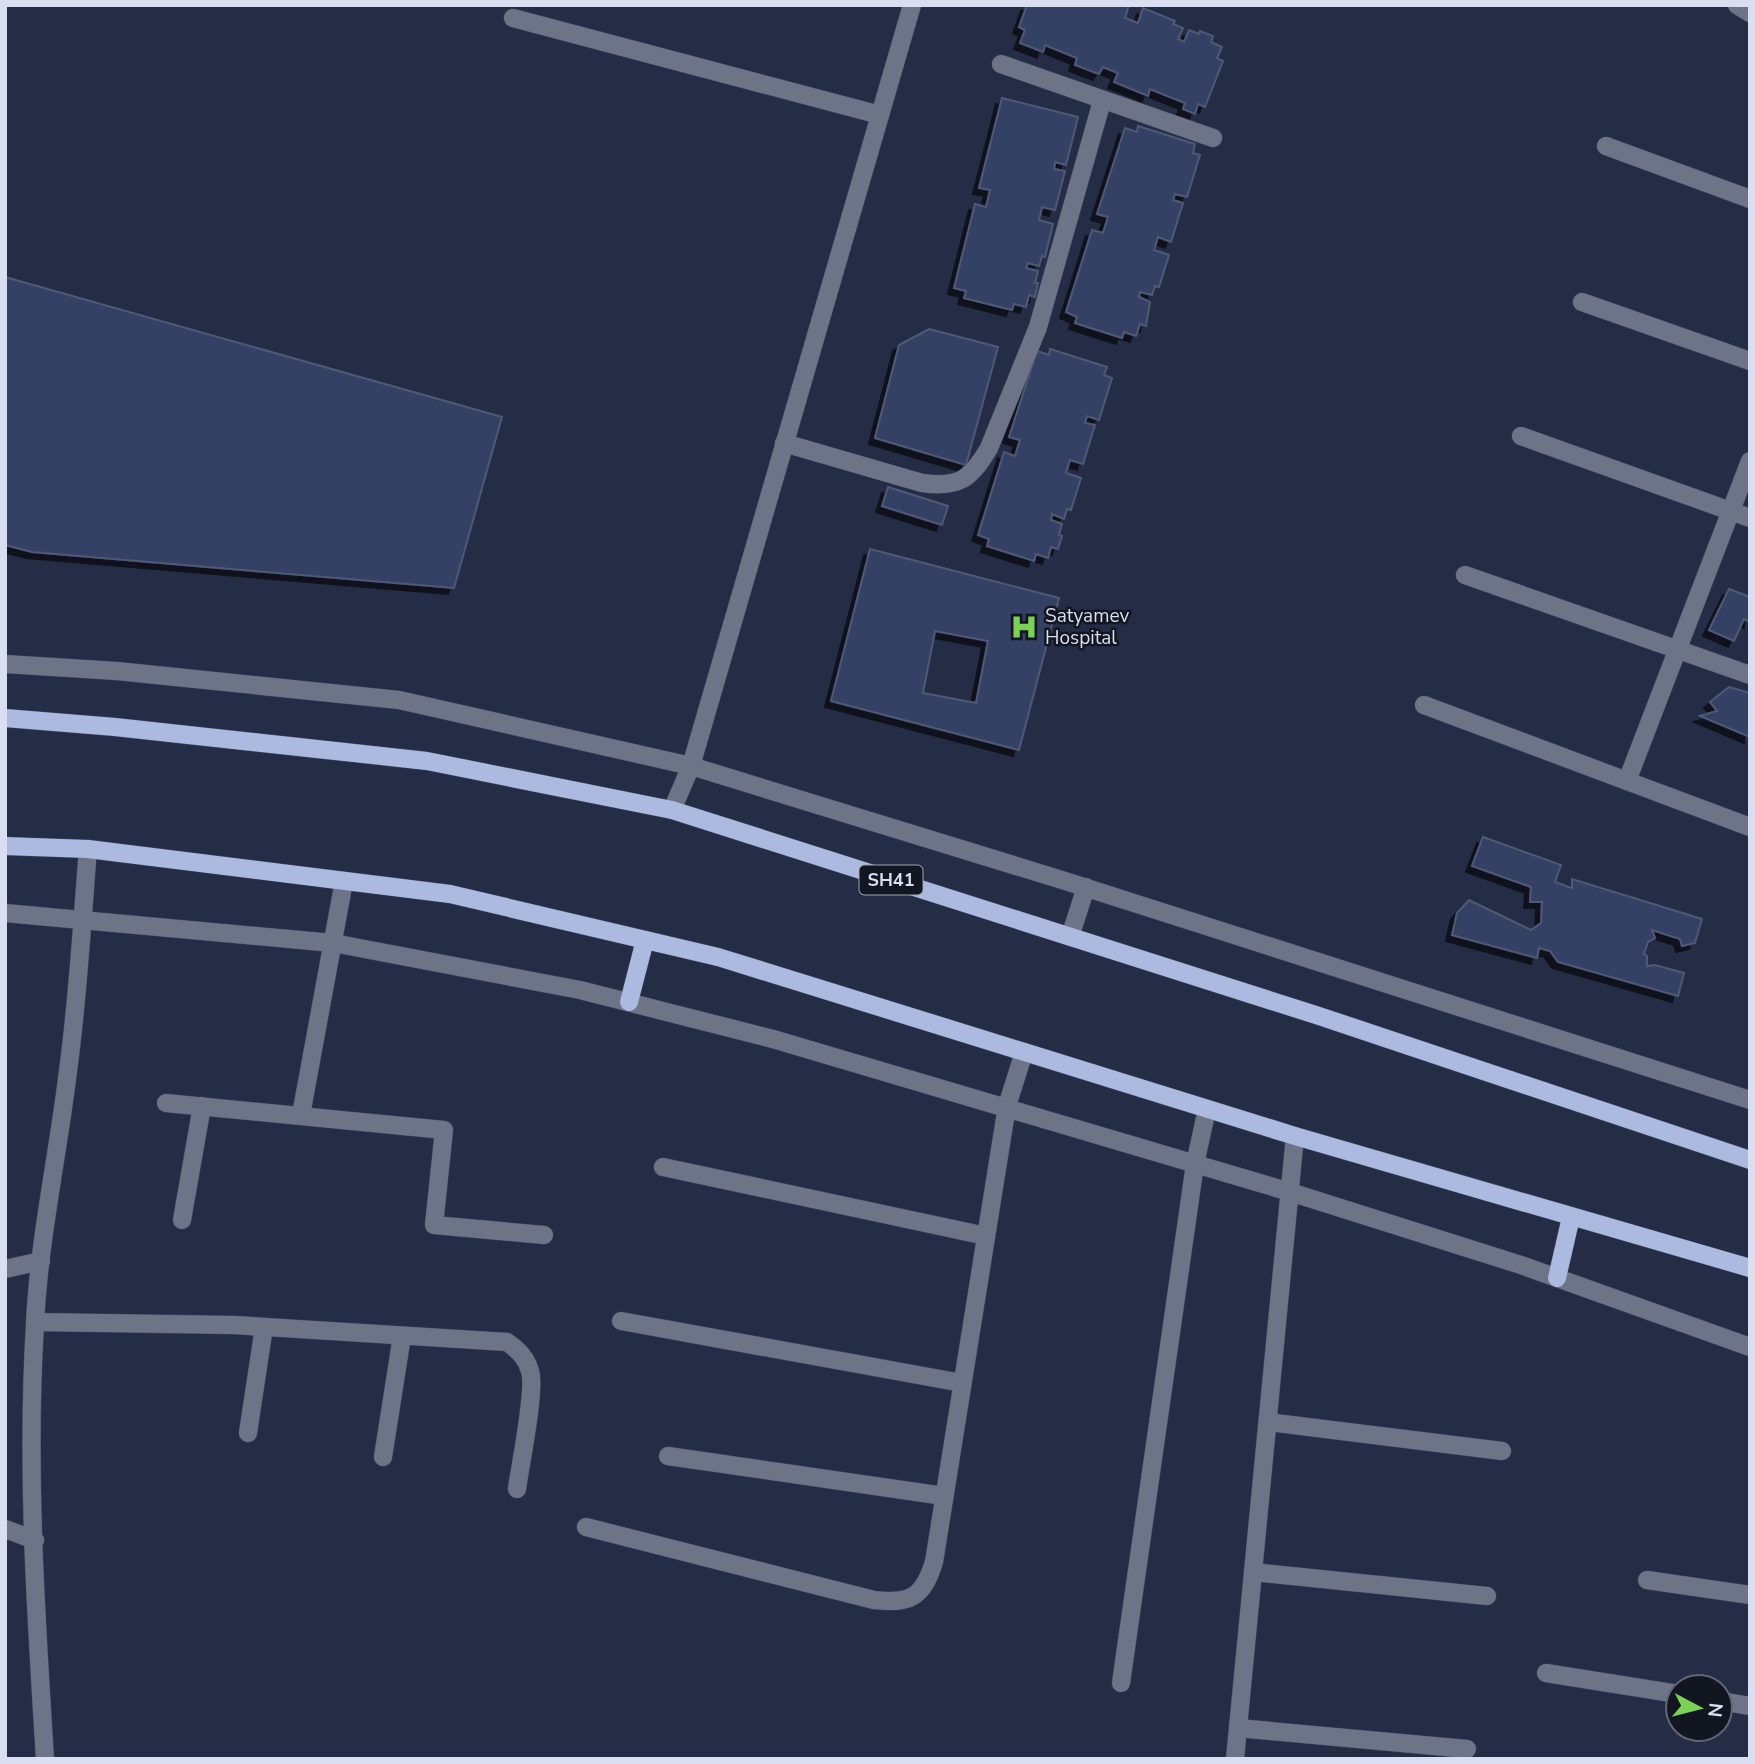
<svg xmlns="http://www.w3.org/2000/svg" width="1755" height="1764" font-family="'Nunito Sans',sans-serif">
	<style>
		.building { fill: #344065; stroke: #505975; stroke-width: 2; fill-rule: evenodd; filter: url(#shadow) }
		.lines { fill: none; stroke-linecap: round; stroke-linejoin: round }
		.minor-casing { stroke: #424961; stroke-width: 19 }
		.major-casing { stroke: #424961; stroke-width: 19 }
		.minor { stroke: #6e7487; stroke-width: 18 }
		.major { stroke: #adbae0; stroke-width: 18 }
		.labels { text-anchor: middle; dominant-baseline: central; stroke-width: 5; stroke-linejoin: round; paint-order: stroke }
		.shield { fill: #121621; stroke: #9da3b2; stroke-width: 2 }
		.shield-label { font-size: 18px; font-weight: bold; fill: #d9dff0 }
		.poi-label { font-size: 19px; fill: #d9dff0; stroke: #121621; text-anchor: start }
	</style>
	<defs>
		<filter id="shadow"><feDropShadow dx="-6" dy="6" stdDeviation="0" flood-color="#0009"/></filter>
	</defs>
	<rect width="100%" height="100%" fill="#252d46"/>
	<g class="building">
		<polygon points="1027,5 1129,5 1125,18 1138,23 1143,8 1175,21 1173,24 1183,28 1178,39 1184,42 1189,30 1199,34 1200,31 1213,36 1211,42 1222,47 1217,58 1223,61 1205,107 1198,104 1195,114 1183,109 1185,103 1150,89 1148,96 1114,82 1118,73 1103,67 1099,74 1075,65 1077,58 1045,45 1043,52 1020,43 1025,30 1019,27"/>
		<polygon points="1002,98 1078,117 1066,165 1055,162 1054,169 1065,171 1055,210 1042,207 1039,220 1053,224 1045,257 1042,256 1039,266 1028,263 1026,268 1038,271 1035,283 1038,283 1035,297 1029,295 1026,307 1014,304 1012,310 964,298 966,291 954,288 975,204 986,207 990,190 979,188"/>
		<polygon points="1138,126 1195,144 1193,153 1200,155 1187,197 1175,194 1173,200 1183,203 1171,242 1158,237 1154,250 1169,255 1159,287 1155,286 1152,295 1140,292 1139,297 1150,302 1146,326 1140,324 1136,336 1124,332 1122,338 1075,323 1077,317 1066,312 1092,230 1103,233 1108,217 1097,214 1125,128 1137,132"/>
		<polygon points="5,277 502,417 454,588 32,552 5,545"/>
		<polygon points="929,329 998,347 966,465 875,438 899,345"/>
		<polygon points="1050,349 1107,367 1104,375 1112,378 1099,420 1087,416 1085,423 1095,425 1083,464 1070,460 1066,473 1081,478 1071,510 1067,509 1064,519 1052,514 1051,520 1062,524 1059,535 1062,536 1058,549 1051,547 1048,558 1036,554 1034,561 987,546 989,539 978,535 1004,452 1015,456 1020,440 1009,437 1037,351 1049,355"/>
		<polygon points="888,487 948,506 942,525 882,506"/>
		<path d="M870 549 1059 598 1019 750 831 701ZM935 631 988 641 976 703 923 693Z"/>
		<polygon points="1729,589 1750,597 1750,622 1744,619 1734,641 1709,630"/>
		<polygon points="1729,687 1750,693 1750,737 1700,716 1717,711 1710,702"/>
		<polygon points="1483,837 1561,865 1555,882 1572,888 1572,879 1702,919 1695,943 1682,946 1680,939 1652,930 1655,938 1648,942 1644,954 1647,956 1647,966 1655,965 1684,973 1678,996 1558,962 1550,951 1539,948 1537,958 1452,935 1457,913 1469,900 1531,930 1541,923 1542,902 1530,902 1531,887 1472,866"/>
	</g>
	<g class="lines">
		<defs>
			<g id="minor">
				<polyline points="1737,5 1750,13"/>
				<polyline points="513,18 880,115"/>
				<polyline points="1001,64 1213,138"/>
				<polyline points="1606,146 1750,199"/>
				<polyline points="1582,302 1750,361"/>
				<polyline points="1521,436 1750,518"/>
				<path d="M784 443 922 483C959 488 971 479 989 448L1038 327 1102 101"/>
				<polyline points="1465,575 1750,675"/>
				<polyline points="5,664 117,671 399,700 691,766 1062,880 1750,1100"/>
				<polyline points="1424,705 1750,827"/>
				<polyline points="1627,781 1750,461"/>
				<polyline points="672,810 691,766 912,5"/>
				<polyline points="5,913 333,943 580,990 773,1039 1290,1192 1521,1265 1750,1347"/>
				<polyline points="1070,937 1086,887"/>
				<polyline points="166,1103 444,1130 434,1225 544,1235"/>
				<polyline points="301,1115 344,881"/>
				<polyline points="663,1167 986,1236"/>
				<polyline points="182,1220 202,1106"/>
				<polyline points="5,1269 41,1261"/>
				<polyline points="621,1321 962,1383"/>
				<path d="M35 1322 234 1325 507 1342C518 1350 526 1357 530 1371 536 1389 520 1466 517 1489"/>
				<polyline points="1268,1422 1502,1451"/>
				<polyline points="248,1433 264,1327"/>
				<polyline points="668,1456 944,1496"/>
				<polyline points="383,1457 402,1336"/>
				<path d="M586 1527 874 1600C911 1604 923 1597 934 1562L1007 1106 1024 1052"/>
				<polyline points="5,1529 35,1540"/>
				<polyline points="1253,1572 1487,1596"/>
				<polyline points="1647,1580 1750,1595"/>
				<polyline points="1546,1673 1678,1694"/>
				<polyline points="1121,1683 1195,1164 1207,1109"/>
				<polyline points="1720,1701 1750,1706"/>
				<polyline points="1238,1728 1467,1749"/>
				<path d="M45 1759C36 1614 26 1469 35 1324 39 1239 58 1155 68 1071 78 998 82 923 88 849"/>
				<polyline points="1235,1759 1295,1136"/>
			</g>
			<g id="major">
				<polyline points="5,718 115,727 427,761 672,810 1316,1015 1750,1160"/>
				<polyline points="5,846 88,849 450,894 718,957 1295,1136 1750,1268"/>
				<polyline points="629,1002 645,940"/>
				<polyline points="1557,1278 1571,1217"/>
			</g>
		</defs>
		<use href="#minor" class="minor-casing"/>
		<use href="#major" class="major-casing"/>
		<use href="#minor" class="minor"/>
		<use href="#major" class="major"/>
	</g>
	<defs>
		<symbol id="hospital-bare" viewBox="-9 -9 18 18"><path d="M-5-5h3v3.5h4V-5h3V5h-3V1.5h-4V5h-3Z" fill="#7ad156" stroke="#121621" stroke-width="2.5" paint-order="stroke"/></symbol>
	</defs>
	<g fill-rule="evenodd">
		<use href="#hospital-bare" x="1005" y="608" width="38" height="38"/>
	</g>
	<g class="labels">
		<rect class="shield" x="859.5" y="865.5" width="63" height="29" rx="5"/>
		<g class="shield-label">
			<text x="891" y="880">SH41</text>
		</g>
		<g class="poi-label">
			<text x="1045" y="616">Satyamev<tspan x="1045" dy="22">Hospital</tspan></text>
		</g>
	</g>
	<rect width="1755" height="1764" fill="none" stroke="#d9dff0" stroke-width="14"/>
	<g transform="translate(1699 1708) rotate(97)"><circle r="33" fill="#121621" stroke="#626674" stroke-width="2"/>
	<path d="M0-5L12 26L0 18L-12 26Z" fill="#7ad156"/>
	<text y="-10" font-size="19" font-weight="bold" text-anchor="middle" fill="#d9dff0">N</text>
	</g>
</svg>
